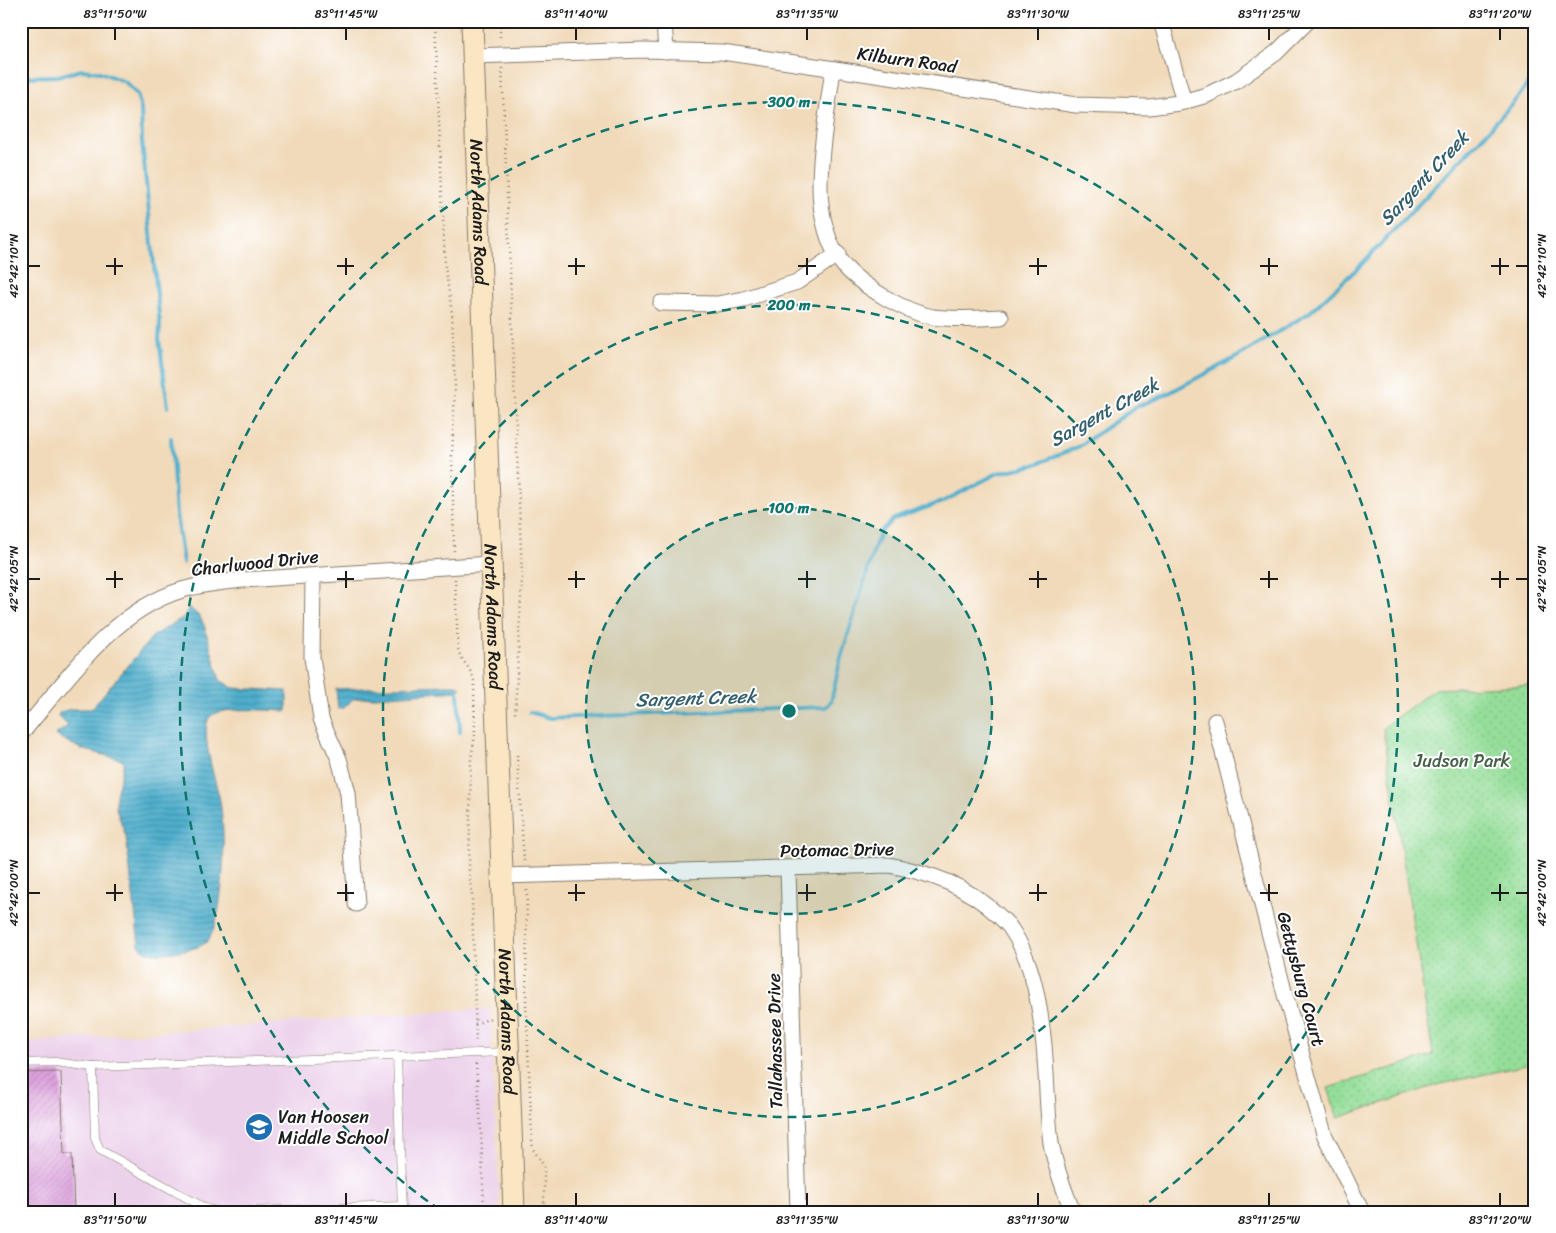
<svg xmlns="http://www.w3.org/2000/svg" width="1556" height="1233" font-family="Sriracha,sans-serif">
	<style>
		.built { fill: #ecd1eb }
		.park { fill: url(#park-dots); stroke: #587d5a }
		.water { fill: url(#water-rules); stroke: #366674 }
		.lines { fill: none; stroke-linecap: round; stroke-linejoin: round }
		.stream { stroke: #4fafcd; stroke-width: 4 }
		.building { fill: url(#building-hatch) }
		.lane-casing { stroke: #867b6b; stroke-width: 9 }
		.street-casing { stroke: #867b6b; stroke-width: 17 }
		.secondary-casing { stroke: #867b6b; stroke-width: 23 }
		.path { stroke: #867b6b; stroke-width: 2.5; stroke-dasharray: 1 4; stroke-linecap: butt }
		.lane { stroke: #fff; stroke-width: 8 }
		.street { stroke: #fff; stroke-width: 15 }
		.secondary { stroke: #fbe6c4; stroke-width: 21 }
		.ticks { fill: none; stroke: #1c1c1c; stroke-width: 2 }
		.ring { fill: none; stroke: #0f766e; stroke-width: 2.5; stroke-dasharray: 9 6 }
		.labels { text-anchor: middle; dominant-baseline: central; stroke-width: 4; stroke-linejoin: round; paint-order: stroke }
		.street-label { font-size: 18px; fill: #1c1c1c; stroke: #fff }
		.park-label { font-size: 18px; fill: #466048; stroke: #fff }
		.poi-label { font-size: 18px; fill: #1c1c1c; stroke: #fff; text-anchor: start }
		.water-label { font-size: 19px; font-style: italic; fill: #335e6c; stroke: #fff }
		.centre { fill: #0f766e; stroke: #fff; stroke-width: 2.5 }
		.ring-label { font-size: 15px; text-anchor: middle; font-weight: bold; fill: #0f766e; stroke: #fff; stroke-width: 4; stroke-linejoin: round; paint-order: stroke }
		.neatline { fill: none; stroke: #1c1c1c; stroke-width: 2 }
		.ticks-label { font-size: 12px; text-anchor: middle; fill: #1c1c1c }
	</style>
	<defs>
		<pattern id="park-dots" width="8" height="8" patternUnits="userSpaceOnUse" patternTransform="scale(1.25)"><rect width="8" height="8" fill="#94de99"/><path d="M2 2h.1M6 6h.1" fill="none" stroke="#7fbe83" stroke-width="1.8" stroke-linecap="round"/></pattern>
		<pattern id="water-rules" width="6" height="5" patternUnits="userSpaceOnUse" patternTransform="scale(1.25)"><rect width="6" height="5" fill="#4fafcd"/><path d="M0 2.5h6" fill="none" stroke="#418ea6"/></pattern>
		<pattern id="building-hatch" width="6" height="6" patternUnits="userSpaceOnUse" patternTransform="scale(1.25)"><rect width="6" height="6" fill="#dda2de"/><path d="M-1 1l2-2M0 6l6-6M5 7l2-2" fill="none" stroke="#bd8bbe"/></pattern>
	</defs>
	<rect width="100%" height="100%" fill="#fff"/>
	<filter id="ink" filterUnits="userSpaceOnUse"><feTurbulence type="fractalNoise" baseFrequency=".02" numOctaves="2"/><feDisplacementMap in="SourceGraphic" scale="10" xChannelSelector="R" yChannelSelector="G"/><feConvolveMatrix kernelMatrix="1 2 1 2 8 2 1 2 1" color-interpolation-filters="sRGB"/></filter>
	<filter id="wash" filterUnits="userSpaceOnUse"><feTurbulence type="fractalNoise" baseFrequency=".0096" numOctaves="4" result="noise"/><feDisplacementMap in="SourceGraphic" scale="20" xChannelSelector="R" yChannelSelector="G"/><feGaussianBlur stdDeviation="1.12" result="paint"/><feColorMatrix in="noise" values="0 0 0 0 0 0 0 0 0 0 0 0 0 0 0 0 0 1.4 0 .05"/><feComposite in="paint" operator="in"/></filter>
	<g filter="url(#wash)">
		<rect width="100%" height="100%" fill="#f1daba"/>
		<polygon class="built" points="490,1008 500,1212 21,1212 21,1042"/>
		<polygon class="park" points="1535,685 1535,1063 1437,1085 1338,1118 1328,1088 1433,1055 1383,728 1434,689"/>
		<g class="water">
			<path d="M189 607 200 617 204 625 220 680 233 688 287 691V711C271 711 218 705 209 718 200 732 215 780 219 796 226 829 226 910 209 939 203 949 184 950 174 952 162 953 146 956 139 945L126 837 116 808V795L124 762 119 759 81 749 55 735 68 726 58 716 60 712 71 709H91L153 636 184 617Z"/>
			<polygon points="448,685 457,685 461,688 458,691 360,698 353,699 344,708 338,709 336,689"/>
		</g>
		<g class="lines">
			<g class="stream">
				<polyline points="21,77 58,76 82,70 100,72 125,82 137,94 141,109 142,142 160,325 159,339 168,407"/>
				<polyline points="171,438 176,515 183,563"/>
				<polyline points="458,691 460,732"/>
				<polyline points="530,712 550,718 826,707 831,702 840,661 875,546 881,531 894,519 942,502 998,473 1034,465 1078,447 1136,407 1163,396 1237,357 1309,313 1360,266 1488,131 1519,96 1535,73"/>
			</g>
		</g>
		<g id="blocks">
			<polygon class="building" points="61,1072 64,1154 72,1154 74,1212 21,1212 21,1073"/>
		</g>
	</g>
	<g filter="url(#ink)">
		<use href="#blocks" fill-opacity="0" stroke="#867b6b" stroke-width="1"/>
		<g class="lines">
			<defs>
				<g id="lane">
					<polyline points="397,1055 402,1212"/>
					<polyline points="21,1063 55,1062 93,1067 506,1052"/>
					<polyline points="93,1067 95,1138 100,1150 207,1209 221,1212 402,1206"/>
				</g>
				<g id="street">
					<polyline points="664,21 666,51"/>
					<polyline points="1161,21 1184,102"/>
					<polyline points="474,56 643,50 722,52 1076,105 1149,107 1179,103 1207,95 1236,81 1276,53 1308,21"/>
					<path d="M833 69C828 108 820 147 820 187 820 212 827 246 844 266 863 287 905 312 933 317 955 320 979 318 1001 317"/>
					<polyline points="661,303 717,304 744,299 797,282 838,254"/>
					<polyline points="313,576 312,657 321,719 339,759 348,793 356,904"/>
					<polyline points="1215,721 1284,991 1324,1134 1362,1212"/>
					<path d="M21 734C66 681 112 611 182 590 202 584 222 582 243 580L491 564"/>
					<polyline points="788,869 798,1212"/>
					<path d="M502 876 889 865C931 873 967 886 998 915 1002 919 1008 924 1011 929 1033 961 1040 1006 1044 1045 1047 1078 1047 1110 1051 1143 1055 1167 1064 1190 1073 1212"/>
				</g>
				<g id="secondary">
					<path id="s1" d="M472 21 514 1212"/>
				</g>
			</defs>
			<use href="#lane" class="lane-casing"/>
			<use href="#street" class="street-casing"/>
			<use href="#secondary" class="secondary-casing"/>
			<g class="path">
				<polyline points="435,21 445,266 452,313 455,387 452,456 454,554"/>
				<polyline points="500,21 500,40"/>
				<polyline points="502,68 522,577 515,715"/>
				<path d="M455 579 458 648C460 661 472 668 474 681L475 735 471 759 469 870 472 895 476 1043"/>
				<polyline points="517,755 524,862"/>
				<polyline points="527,890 526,1002 532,1139 533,1149 544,1166 544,1212"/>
				<polyline points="475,1024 491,1018"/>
				<polyline points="476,1064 481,1127 484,1212"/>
			</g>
			<use href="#lane" class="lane"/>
			<use href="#street" class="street"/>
			<use href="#secondary" class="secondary"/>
		</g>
	</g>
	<path class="ticks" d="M115 28V40M346 28V40M576 28V40M807 28V40M1038 28V40M1269 28V40M1500 28V40M115 258V275M346 258V275M576 258V275M807 258V275M1038 258V275M1269 258V275M1500 258V275M28 266H40M106 266H123M337 266H354M568 266H585M798 266H816M1029 266H1047M1260 266H1278M1491 266H1509M1516 266H1528M115 571V588M346 571V588M576 571V588M807 571V588M1038 571V588M1269 571V588M1500 571V588M28 579H40M106 579H123M337 579H354M568 579H585M798 579H816M1029 579H1047M1260 579H1278M1491 579H1509M1516 579H1528M115 884V901M346 884V901M576 884V901M807 884V901M1038 884V901M1269 884V901M1500 884V901M28 893H40M106 893H123M337 893H354M568 893H585M798 893H816M1029 893H1047M1260 893H1278M1491 893H1509M1516 893H1528M115 1193V1206M346 1193V1206M576 1193V1206M807 1193V1206M1038 1193V1206M1269 1193V1206M1500 1193V1206"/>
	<circle cx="789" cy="711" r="203" fill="#0f766e" fill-opacity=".12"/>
	<g class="ring">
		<circle cx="789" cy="711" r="203"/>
		<circle cx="789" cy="711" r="406"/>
		<path d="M440 1210A609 609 0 1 1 1138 1210"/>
	</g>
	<defs>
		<symbol id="school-disc" viewBox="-11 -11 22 22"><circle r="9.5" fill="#1f6fb2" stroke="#fff"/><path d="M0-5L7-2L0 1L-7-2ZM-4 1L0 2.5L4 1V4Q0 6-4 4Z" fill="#fff"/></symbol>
	</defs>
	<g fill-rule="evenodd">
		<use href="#school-disc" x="243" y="1111" width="32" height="32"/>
	</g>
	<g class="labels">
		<g class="street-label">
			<text transform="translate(907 60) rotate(8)">Kilburn Road</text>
			<text stroke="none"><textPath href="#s1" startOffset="191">North Adams Road</textPath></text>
			<text transform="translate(255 563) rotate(-6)">Charlwood Drive</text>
			<text stroke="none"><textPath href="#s1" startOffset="596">North Adams Road</textPath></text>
			<text transform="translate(837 850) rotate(-1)">Potomac Drive</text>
			<text transform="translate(1301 979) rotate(75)">Gettysburg Court</text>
			<text stroke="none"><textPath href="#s1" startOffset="1001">North Adams Road</textPath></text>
			<text transform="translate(775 1041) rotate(-91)">Tallahassee Drive</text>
		</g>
		<g class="park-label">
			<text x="1462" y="761">Judson Park</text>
		</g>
		<g class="poi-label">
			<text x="278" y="1117">Van Hoosen<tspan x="278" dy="21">Middle School</tspan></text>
		</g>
		<g class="water-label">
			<text transform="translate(1424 178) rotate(-47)">Sargent Creek</text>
			<text transform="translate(1104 412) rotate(-29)">Sargent Creek</text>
			<text transform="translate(696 698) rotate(-2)">Sargent Creek</text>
		</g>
	</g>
	<circle cx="789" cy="711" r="8" class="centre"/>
	<g class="ring-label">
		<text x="789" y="107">300 m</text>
		<text x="789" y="310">200 m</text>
		<text x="789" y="513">100 m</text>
	</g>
	<rect width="1556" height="1233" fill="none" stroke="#fff" stroke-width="55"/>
	<rect x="28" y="28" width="1500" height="1178" class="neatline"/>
	<g class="ticks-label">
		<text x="115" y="18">83°11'50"W</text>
		<text x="346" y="18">83°11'45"W</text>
		<text x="576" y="18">83°11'40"W</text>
		<text x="807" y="18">83°11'35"W</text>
		<text x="1038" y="18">83°11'30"W</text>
		<text x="1269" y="18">83°11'25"W</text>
		<text x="1500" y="18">83°11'20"W</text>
		<text transform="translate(14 266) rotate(-90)" y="4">42°42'10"N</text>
		<text transform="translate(1542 266) rotate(-90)" y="4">42°42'10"N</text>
		<text transform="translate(14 579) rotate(-90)" y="4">42°42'05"N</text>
		<text transform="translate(1542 579) rotate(-90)" y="4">42°42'05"N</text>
		<text transform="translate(14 893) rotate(-90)" y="4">42°42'00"N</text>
		<text transform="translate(1542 893) rotate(-90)" y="4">42°42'00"N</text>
		<text x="115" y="1224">83°11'50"W</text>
		<text x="346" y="1224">83°11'45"W</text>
		<text x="576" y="1224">83°11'40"W</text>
		<text x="807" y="1224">83°11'35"W</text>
		<text x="1038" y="1224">83°11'30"W</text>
		<text x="1269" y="1224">83°11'25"W</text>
		<text x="1500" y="1224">83°11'20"W</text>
	</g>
</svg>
